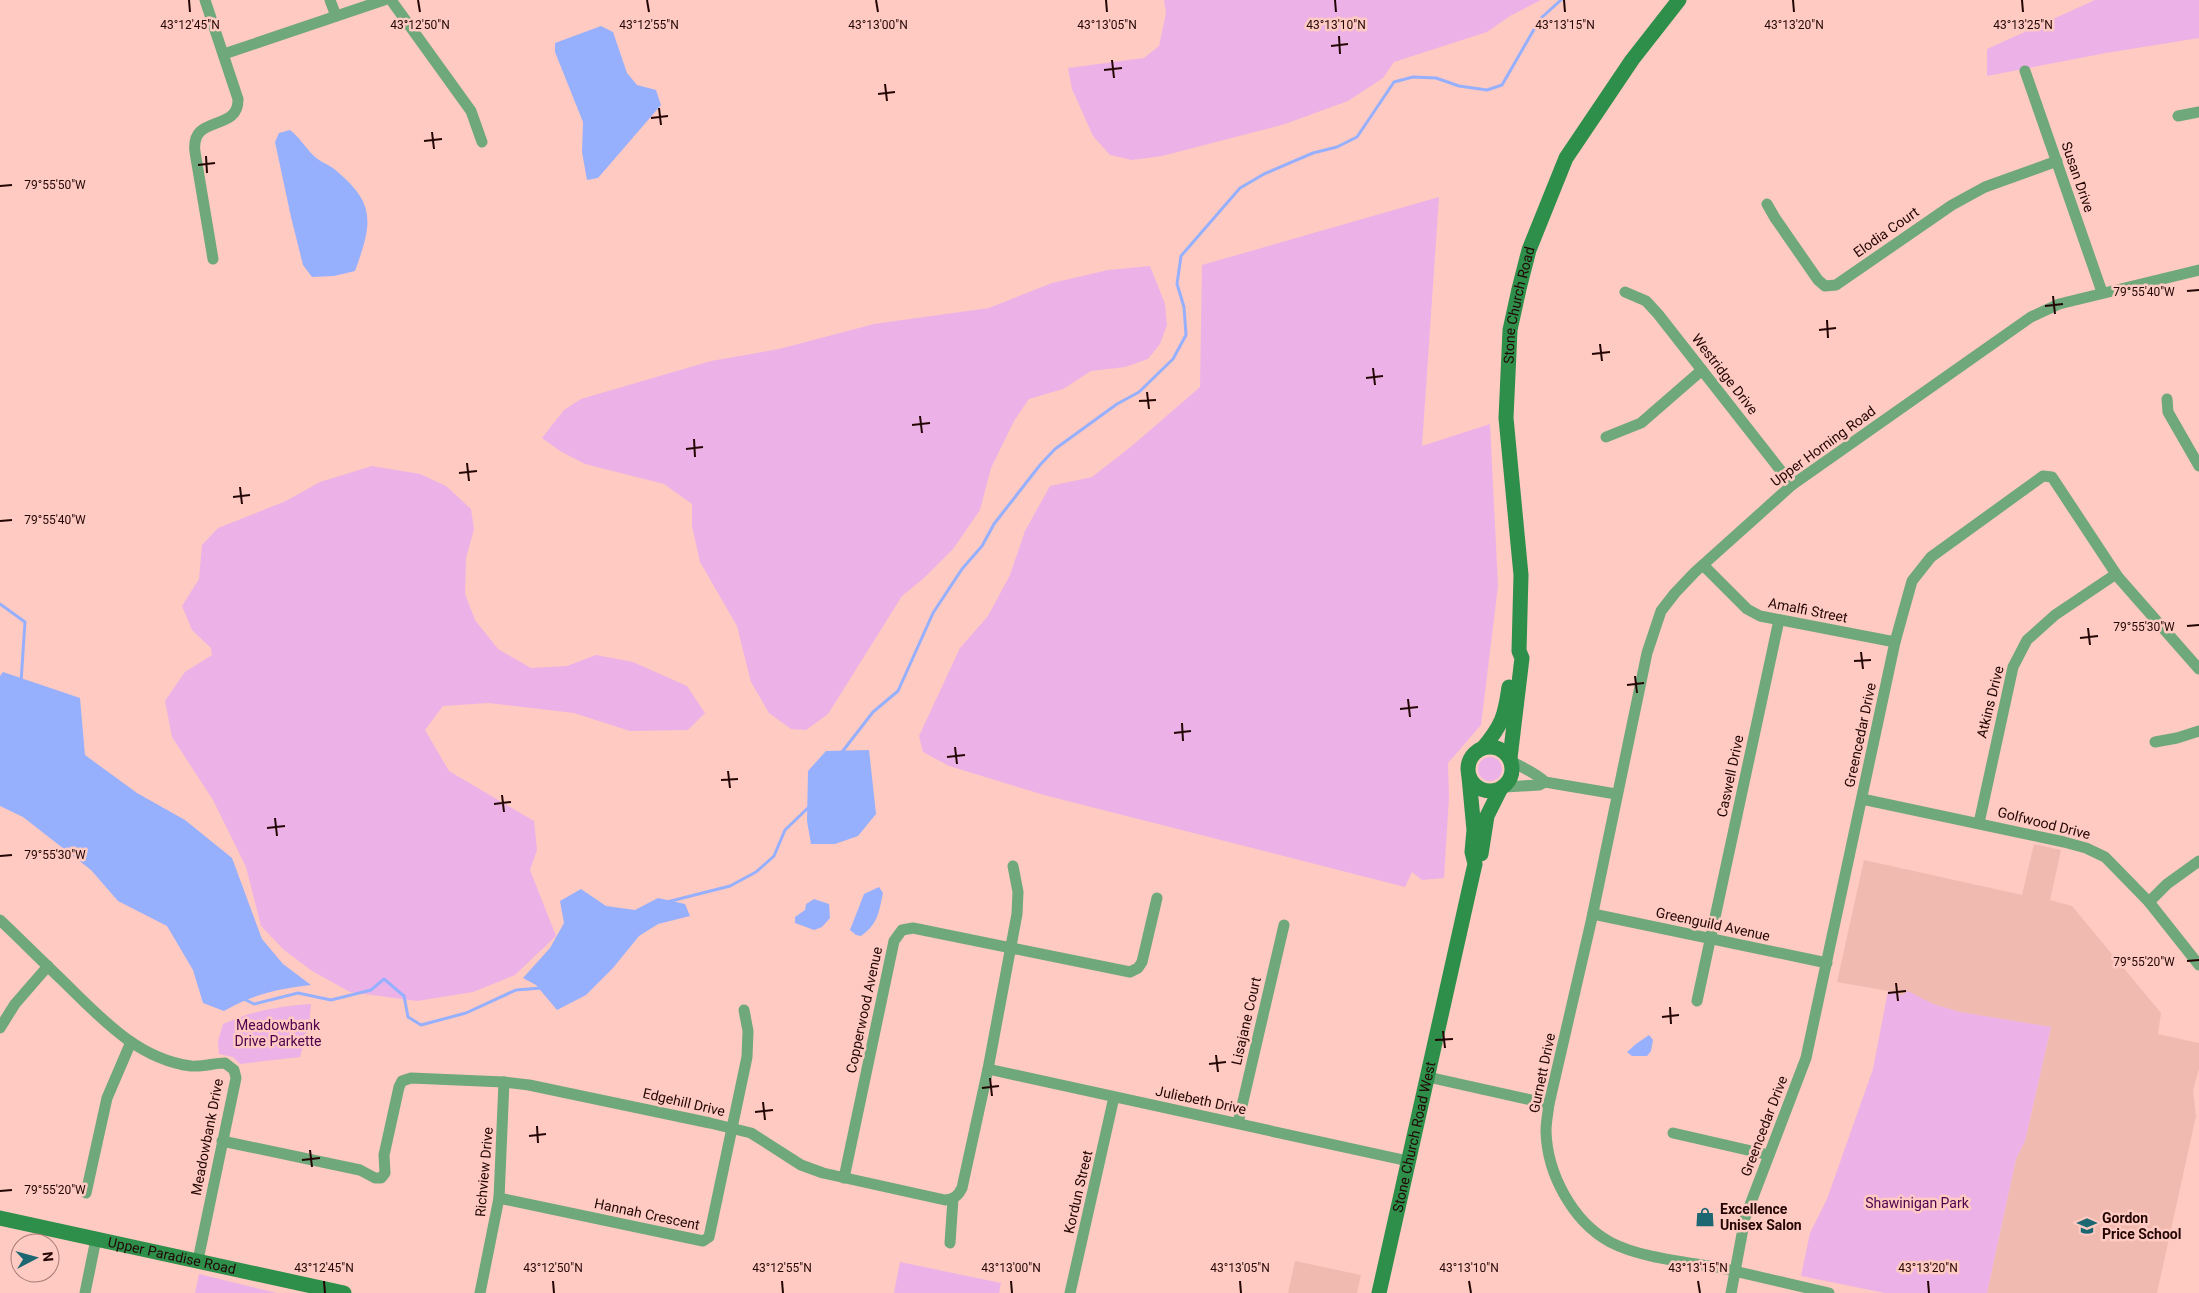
<svg xmlns="http://www.w3.org/2000/svg" width="2199" height="1293" font-family="Roboto,sans-serif">
	<style>
		.built { fill: #f0bab0 }
		.green { fill: #ecb2e7 }
		.water { fill: #96b0fd }
		.lines { fill: none; stroke-linecap: round; stroke-linejoin: round }
		.stream { stroke: #96b0fd; stroke-width: 3 }
		.minor { stroke: #6fa87a; stroke-width: 11 }
		.secondary { stroke: #2d8f4a; stroke-width: 15 }
		.ticks { fill: none; stroke: #230604; stroke-width: 2 }
		.labels { text-anchor: middle; dominant-baseline: central; stroke-width: 5; stroke-linejoin: round; paint-order: stroke }
		.street-label { font-size: 14px; fill: #230604; stroke: #fecac2 }
		.park-label { font-size: 14px; fill: #4f004d; stroke: #fecac2 }
		.poi-label { font-size: 14px; font-weight: bold; fill: #230604; stroke: #fecac2; text-anchor: start }
		.ticks-label { font-size: 12px; text-anchor: middle; fill: #230604; stroke: #fecac2; stroke-width: 5; stroke-linejoin: round; paint-order: stroke }
	</style>
	<rect width="100%" height="100%" fill="#fecac2"/>
	<g class="built">
		<polygon points="2034,844 2061,850 2050,900 2072,906 2161,1013 2158,1034 2199,1043 2199,1069 2193,1090 2196,1116 2157,1293 1987,1293 2016,1159 2025,1141 2051,1027 1960,1012 1888,991 1837,982 1864,860 2022,895"/>
		<polygon points="1295,1261 1361,1275 1357,1293 1288,1293"/>
	</g>
	<g class="green">
		<polygon points="1164,0 1541,0 1510,16 1487,32 1394,62 1383,78 1348,101 1285,124 1162,156 1132,160 1110,155 1093,136 1072,89 1068,68 1144,58 1159,46 1166,13"/>
		<polygon points="2095,0 2199,0 2199,38 2106,53 1987,76 1987,49"/>
		<polygon points="1439,197 1422,446 1490,424 1498,586 1481,725 1448,763 1449,797 1444,878 1422,880 1412,872 1405,887 1044,795 949,766 923,752 919,736 960,648 988,616 1010,575 1025,531 1050,486 1092,477 1133,445 1200,387 1202,265"/>
		<polygon points="1150,266 1165,304 1167,325 1160,344 1148,359 1125,367 1091,371 1063,389 1029,399 1014,421 991,468 980,510 953,549 924,578 902,596 828,714 806,730 791,729 769,713 751,682 737,626 700,562 692,526 692,504 664,484 585,464 560,451 542,438 564,410 581,399 711,361 779,349 874,324 989,308 1052,283 1108,270"/>
		<polygon points="372,466 420,474 446,486 471,509 474,529 466,558 465,594 475,620 498,649 531,668 567,666 596,655 633,662 687,686 705,713 688,730 630,731 574,713 488,703 443,706 425,730 449,771 534,821 537,850 530,870 556,936 515,975 473,992 417,1001 350,992 312,971 284,950 261,926 246,867 213,800 172,737 165,701 185,672 212,655 211,648 192,630 182,606 199,579 202,545 218,528 286,501 320,482"/>
		<circle cx="1490" cy="769" r="12"/>
		<polygon points="1888,991 1902,995 1908,991 1933,1004 1960,1012 2051,1027 2025,1141 2016,1159 1987,1293 1885,1293 1801,1276 1810,1233 1827,1199 1873,1069"/>
		<path d="M311 1004 309 1025 300 1057 240 1064 233 1057 219 1054 218 1041 223 1024C252 1011 280 1006 311 1004Z"/>
		<polygon points="900,1262 1001,1283 999,1293 894,1293"/>
		<polygon points="199,1274 277,1293 195,1293"/>
	</g>
	<g class="water">
		<polygon points="601,26 613,32 627,73 637,85 656,90 661,105 598,178 587,180 582,152 583,122 555,52 555,43"/>
		<path d="M290 130C300 138 305 147 314 156 319 161 327 164 333 168 376 203 373 221 355 271L334 276 312 277 303 265 291 217 275 142 279 133Z"/>
		<path d="M3 672 80 698 85 755 137 793 185 820 232 858 262 939 283 964 311 985C278 989 254 994 224 1011L203 1003 193 970 167 926 118 901 91 870 23 817 0 806V676Z"/>
		<polygon points="869,750 876,814 858,836 835,844 811,844 807,821 808,771 826,751"/>
		<path d="M879 887 883 893C879 912 878 924 861 936L856 935 850 930 864 894Z"/>
		<polygon points="581,889 606,906 635,910 658,898 685,904 690,916 658,924 639,936 613,968 586,995 557,1010 536,985 523,978 550,948 564,923 560,901"/>
		<polygon points="814,899 829,904 830,918 822,927 814,930 795,923 795,917 805,910 806,904"/>
		<polygon points="1649,1035 1653,1040 1651,1051 1647,1056 1632,1056 1627,1052 1636,1044"/>
	</g>
	<g class="lines">
		<g class="stream">
			<polyline points="0,604 25,622 21,682"/>
			<polyline points="842,752 873,712 898,691 933,613 962,569 982,546 994,524 1040,465 1055,449 1117,404 1139,392 1173,359 1186,335 1184,307 1177,284 1181,256 1240,188 1264,174 1313,153 1337,147 1357,137 1394,82 1413,77 1436,78 1459,86 1487,90 1502,85 1540,19 1561,0"/>
			<polyline points="667,902 730,886 756,872 774,856 785,830 810,806"/>
			<polyline points="242,998 254,1004 298,993 331,1000 371,990 384,979 404,996 408,1017 421,1025 466,1013 516,990 541,988"/>
		</g>
		<g class="minor">
			<path d="M205 0 238 99C239 133 190 113 195 152L213 259"/>
			<polyline points="330,0 336,16"/>
			<polyline points="391,0 471,111 482,142"/>
			<polyline points="224,54 384,0"/>
			<polyline points="2025,71 2102,292"/>
			<polyline points="2178,116 2199,112"/>
			<polyline points="1767,204 1775,218 1818,280 1825,286 1836,285 1952,205 1985,187 2057,161"/>
			<polyline points="1625,292 1646,301 1658,314 1792,485"/>
			<polyline points="2167,399 2168,412 2199,466"/>
			<polyline points="1606,437 1641,423 1702,370"/>
			<polyline points="1703,565 1747,609 1760,616 1895,642"/>
			<polyline points="2155,742 2177,738 2199,731"/>
			<path d="M1511 761C1521 767 1538 774 1545 782"/>
			<polyline points="1505,787 1539,785 1545,782 1616,794"/>
			<polyline points="1862,799 2064,842 2086,848 2105,857 2149,902 2199,965"/>
			<polyline points="1979,823 2013,667 2027,640 2055,615 2116,574"/>
			<polyline points="2149,902 2167,884 2199,861"/>
			<polyline points="1593,914 1827,963"/>
			<path d="M0 920C21 940 42 961 63 981 100 1017 137 1059 191 1066 203 1067 214 1063 225 1063L234 1070 236 1078 198 1260"/>
			<polyline points="1697,1001 1779,620"/>
			<polyline points="0,1028 15,1004 48,966"/>
			<polyline points="988,1069 1408,1161"/>
			<polyline points="1428,1077 1549,1104"/>
			<polyline points="1238,1123 1284,925"/>
			<polyline points="1673,1133 1769,1155"/>
			<path d="M222 1141 360 1170 375 1178H381L385 1173 384 1155 399 1087 402 1081 411 1078 504 1082 529 1085 710 1123 751 1133 801 1165 823 1173 945 1200C954 1199 958 1196 962 1188L988 1069 1017 914 1018 892 1013 866"/>
			<polyline points="844,1178 894,941 902,930 913,928 1130,972 1138,968 1142,962 1157,898"/>
			<polyline points="86,1193 107,1098 131,1042"/>
			<polyline points="499,1198 703,1241 709,1237 747,1057 748,1031 744,1010"/>
			<polyline points="950,1243 953,1199"/>
			<polyline points="85,1293 96,1239"/>
			<polyline points="480,1293 499,1198 504,1082"/>
			<polyline points="1070,1293 1114,1097"/>
			<polyline points="1731,1293 1745,1218 1806,1058 1895,642 1912,581 1931,557 2043,476 2052,477 2118,577 2199,669"/>
			<path d="M1829 1293C1793 1285 1757 1276 1721 1268 1687 1262 1640 1258 1610 1242 1572 1221 1547 1173 1546 1131 1546 1122 1548 1113 1549 1104L1591 922 1647 653 1661 611 1675 593 1695 572 1792 485 2031 317 2059 304 2199 270"/>
		</g>
		<g class="secondary">
			<circle cx="1490" cy="769" r="22"/>
			<path d="M1483 748C1502 725 1505 716 1509 687"/>
			<path id="s1" d="M1510 758 1522 658 1519 651 1521 575 1506 418 1510 330 1519 289 1529 250 1566 158 1632 60 1679 0"/>
			<polyline points="1481,854 1487,816 1500,790"/>
			<path id="s2" d="M0 1218 344 1293"/>
			<path id="s3" d="M1379 1293 1472 877 1475 864 1472 852 1474 830 1469 777"/>
		</g>
	</g>
	<path class="ticks" d="M189 0 190 12M418 0 420 12M647 0 649 12M876 0 878 12M1106 0 1107 12M1335 0 1336 12M1564 0 1565 12M1793 0 1794 12M2022 0 2023 12M1339 36 1340 54M1331 46 1348 44M1112 60 1114 78M1104 70 1122 68M885 84 887 101M878 94 895 92M659 108 661 125M651 118 668 116M432 132 434 149M424 141 442 139M206 156 207 173M198 165 215 163M0 186 12 185M2187 291 2199 290M2053 296 2055 314M2045 306 2063 304M1827 320 1828 338M1819 330 1836 328M1600 344 1602 361M1592 354 1610 352M1373 368 1375 385M1366 378 1383 376M1147 392 1149 409M1139 401 1156 400M920 416 922 433M912 425 930 423M694 439 695 457M686 449 703 447M467 463 469 481M459 473 477 471M240 487 242 504M233 497 250 495M0 521 12 520M2187 626 2199 625M2088 628 2090 645M2080 638 2098 636M1861 652 1863 669M1854 661 1871 660M1635 676 1637 693M1627 685 1644 683M1408 699 1410 717M1400 709 1418 707M1182 723 1183 741M1174 733 1191 731M955 747 957 764M947 757 965 755M728 771 730 788M721 780 738 779M502 795 504 812M494 804 511 802M275 818 277 836M267 828 285 826M0 856 12 855M2187 961 2199 960M1896 983 1898 1001M1888 993 1906 991M1670 1007 1671 1024M1662 1017 1679 1015M1443 1031 1445 1048M1435 1040 1453 1039M1216 1055 1218 1072M1209 1064 1226 1062M990 1078 992 1096M982 1088 999 1086M763 1102 765 1120M755 1112 773 1110M537 1126 538 1143M529 1136 546 1134M310 1150 312 1167M302 1160 320 1158M0 1191 12 1190M324 1281 325 1293M553 1281 554 1293M782 1281 783 1293M1011 1281 1012 1293M1240 1281 1241 1293M1469 1281 1471 1293M1698 1281 1700 1293M1928 1281 1929 1293"/>
	<defs>
		<symbol id="shop-bare" viewBox="-9 -9 18 18"><path d="M-5-2.5h2.3a2.7 3.5 0 0 1 5.4 0H5L5.5 6h-11ZM-1.5-2.5h3a1.5 2.3 0 0 0-3 0Z" fill="#1d6772" stroke="#fecac2" stroke-width="2.5" paint-order="stroke"/></symbol>
		<symbol id="school-bare" viewBox="-9 -9 18 18"><path d="M0-5L7-2L0 1L-7-2ZM-4 1L0 2.5L4 1V4Q0 6-4 4Z" fill="#1d6772" stroke="#fecac2" stroke-width="2.5" paint-order="stroke"/></symbol>
	</defs>
	<g fill-rule="evenodd">
		<use href="#shop-bare" x="1691" y="1203" width="28" height="28"/>
		<use href="#school-bare" x="2073" y="1212" width="28" height="28"/>
	</g>
	<g class="labels">
		<g class="street-label">
			<text transform="translate(2078 177) rotate(71)">Susan Drive</text>
			<text transform="translate(1886 232) rotate(-35)">Elodia Court</text>
			<text stroke="none"><textPath href="#s1" startOffset="456">Stone Church Road</textPath></text>
			<text transform="translate(1725 374) rotate(52)">Westridge Drive</text>
			<text transform="translate(1823 446) rotate(-36)">Upper Horning Road</text>
			<text transform="translate(1808 610) rotate(11)">Amalfi Street</text>
			<text transform="translate(1990 702) rotate(-76)">Atkins Drive</text>
			<text transform="translate(1860 735) rotate(-78)">Greencedar Drive</text>
			<text transform="translate(1730 776) rotate(-78)">Caswell Drive</text>
			<text transform="translate(2044 823) rotate(14)">Golfwood Drive</text>
			<text transform="translate(1713 924) rotate(12)">Greenguild Avenue</text>
			<text transform="translate(864 1010) rotate(-78)">Copperwood Avenue</text>
			<text transform="translate(1246 1021) rotate(-77)">Lisajane Court</text>
			<text transform="translate(1542 1073) rotate(-78)">Gurnett Drive</text>
			<text transform="translate(1201 1100) rotate(12)">Juliebeth Drive</text>
			<text transform="translate(684 1102) rotate(13)">Edgehill Drive</text>
			<text transform="translate(1764 1126) rotate(-69)">Greencedar Drive</text>
			<text transform="translate(207 1137) rotate(-79)">Meadowbank Drive</text>
			<text stroke="none"><textPath href="#s3" startOffset="160">Stone Church Road West</textPath></text>
			<text transform="translate(484 1172) rotate(-85)">Richview Drive</text>
			<text transform="translate(1078 1192) rotate(-77)">Kordun Street</text>
			<text transform="translate(647 1214) rotate(12)">Hannah Crescent</text>
			<text stroke="none"><textPath href="#s2" startOffset="176">Upper Paradise Road</textPath></text>
		</g>
		<g class="park-label">
			<text x="278" y="1025">Meadowbank<tspan x="278" dy="16">Drive Parkette</tspan></text>
			<text x="1917" y="1203">Shawinigan Park</text>
		</g>
		<g class="poi-label">
			<text x="1720" y="1209">Excellence<tspan x="1720" dy="16">Unisex Salon</tspan></text>
			<text x="2102" y="1218">Gordon<tspan x="2102" dy="16">Price School</tspan></text>
		</g>
	</g>
	<g class="ticks-label">
		<text x="190" y="29">43°12'45"N</text>
		<text x="420" y="29">43°12'50"N</text>
		<text x="649" y="29">43°12'55"N</text>
		<text x="878" y="29">43°13'00"N</text>
		<text x="1107" y="29">43°13'05"N</text>
		<text x="1336" y="29">43°13'10"N</text>
		<text x="1565" y="29">43°13'15"N</text>
		<text x="1794" y="29">43°13'20"N</text>
		<text x="2023" y="29">43°13'25"N</text>
		<text x="55" y="189">79°55'50"W</text>
		<text x="2144" y="296">79°55'40"W</text>
		<text x="55" y="524">79°55'40"W</text>
		<text x="2144" y="631">79°55'30"W</text>
		<text x="55" y="859">79°55'30"W</text>
		<text x="2144" y="966">79°55'20"W</text>
		<text x="55" y="1194">79°55'20"W</text>
		<text x="324" y="1272">43°12'45"N</text>
		<text x="553" y="1272">43°12'50"N</text>
		<text x="782" y="1272">43°12'55"N</text>
		<text x="1011" y="1272">43°13'00"N</text>
		<text x="1240" y="1272">43°13'05"N</text>
		<text x="1469" y="1272">43°13'10"N</text>
		<text x="1698" y="1272">43°13'15"N</text>
		<text x="1928" y="1272">43°13'20"N</text>
	</g>
	<g transform="translate(35 1258) rotate(84)"><circle r="24" fill="#fecac2" stroke="#a67c76"/>
	<path d="M0-4L9 19L0 12L-9 19Z" fill="#1d6772"/>
	<text y="-8" font-size="14" font-weight="bold" text-anchor="middle" fill="#230604">N</text>
	</g>
</svg>
